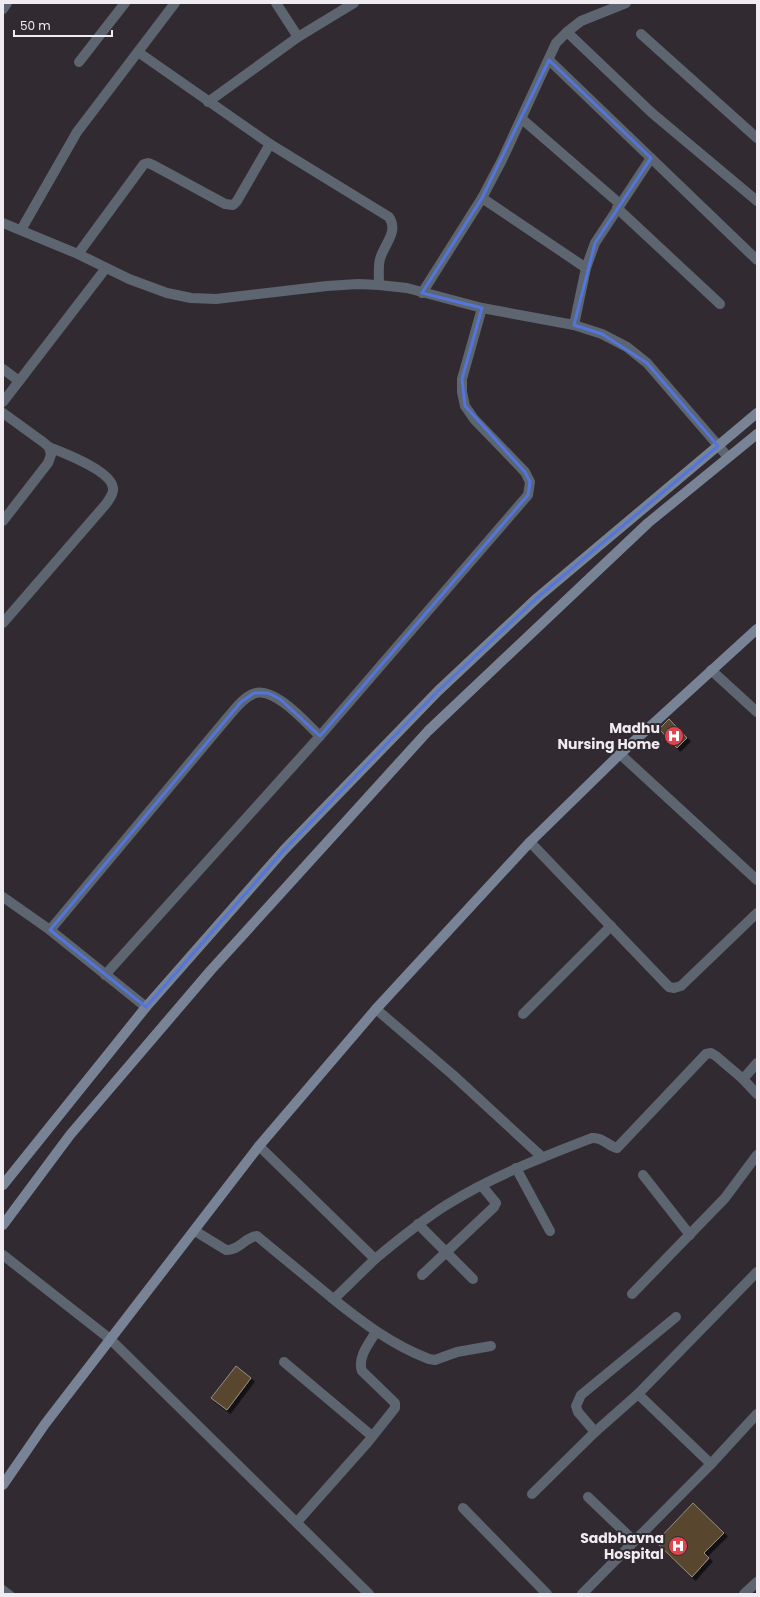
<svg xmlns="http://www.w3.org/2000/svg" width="760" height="1597" font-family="Poppins,sans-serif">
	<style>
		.building { fill: #59472d; stroke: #958e84; filter: url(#shadow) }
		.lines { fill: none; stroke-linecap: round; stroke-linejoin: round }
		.lane { stroke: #5d6570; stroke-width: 6 }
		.street { stroke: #5d6570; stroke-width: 10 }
		.secondary { stroke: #788496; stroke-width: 10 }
		.marked { fill: none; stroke: #5275de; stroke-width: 3; stroke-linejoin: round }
		.labels { text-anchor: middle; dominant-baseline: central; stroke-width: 4; stroke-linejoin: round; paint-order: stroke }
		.poi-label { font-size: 14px; font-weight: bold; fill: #f0ebf0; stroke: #312a31; text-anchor: end }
	</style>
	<defs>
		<filter id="shadow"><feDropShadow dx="3.5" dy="3.5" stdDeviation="0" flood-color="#0009"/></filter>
	</defs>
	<rect width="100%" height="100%" fill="#312a31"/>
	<g class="building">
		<polygon points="669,719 687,738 677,748 659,729"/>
		<polygon points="236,1366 251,1378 227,1410 211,1398"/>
		<polygon points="693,1503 724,1533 704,1553 709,1558 692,1577 656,1542"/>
	</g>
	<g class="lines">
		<polyline class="lane" points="3,1588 11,1594"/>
		<g class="street">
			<polyline points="276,3 298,37"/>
			<polyline points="3,9 7,3"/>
			<polyline points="567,32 652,113 757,201"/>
			<polyline points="641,34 757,138"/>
			<path d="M138 52 270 144 389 217C399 232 384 244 380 259 378 267 379 276 379 285"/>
			<polyline points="549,60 757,260"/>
			<polyline points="79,62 125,3"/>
			<polyline points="208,102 298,37 354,3"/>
			<polyline points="522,119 620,204"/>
			<polyline points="482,198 586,268"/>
			<polyline points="617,208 720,304"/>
			<polyline points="3,223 78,254 129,279 167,293 191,298 216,299 327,286 358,284 379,285 407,288 482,308 574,325 602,334 627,347 647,363 728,457"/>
			<polyline points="21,230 77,132 175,3"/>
			<polyline points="78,254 144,164 148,163 153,165 225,204 233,205 237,201 270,144"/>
			<polyline points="422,293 482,198 502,160 556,43 567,32 581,21 626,3"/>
			<polyline points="574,325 586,268 595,243 651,158"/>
			<polyline points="3,369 19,381"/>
			<polyline points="3,402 106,268"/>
			<polyline points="3,413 43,442 49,447 51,455 48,463 3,521"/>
			<path d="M3 623 106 504C109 499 114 494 113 488 111 470 63 453 49 447"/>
			<polyline points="711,670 757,712"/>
			<polyline points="620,754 757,880"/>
			<polyline points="530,842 669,987 674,988 681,986 757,913"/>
			<polyline points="3,897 50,930 146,1007"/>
			<path d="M50 930 228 717C235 709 243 698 253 694 273 684 307 724 320 736"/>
			<polyline points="105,975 320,736 528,495 530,482 525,472 474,419 465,406 462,392 462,379 482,308"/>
			<polyline points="376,1009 453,1075 542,1157"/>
			<polyline points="523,1014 611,926"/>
			<polyline points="743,1079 757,1063"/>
			<path d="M259 1146 375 1259C399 1239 422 1220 448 1204 493 1176 543 1157 592 1138 603 1137 608 1146 617 1148L706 1054 711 1053 716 1056 743 1079 757 1094"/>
			<polyline points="516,1168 550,1231"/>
			<polyline points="643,1175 690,1235"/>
			<polyline points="418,1224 473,1279"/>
			<path d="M195 1231 226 1250C239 1251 245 1237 257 1236L332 1298 336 1297 375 1259"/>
			<polyline points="3,1255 110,1339 369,1594"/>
			<polyline points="422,1275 494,1207 496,1203 482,1186"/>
			<polyline points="632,1294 725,1198 757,1155"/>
			<path d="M332 1298C362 1322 392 1345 429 1359L435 1360 457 1352 491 1346"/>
			<polyline points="284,1362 372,1436"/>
			<polyline points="638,1394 711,1464"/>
			<polyline points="595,1432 578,1412 576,1406 581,1395 676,1317"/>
			<polyline points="532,1494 595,1432 638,1394 757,1272"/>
			<polyline points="588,1497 634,1541"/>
			<polyline points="463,1508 547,1594"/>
			<path d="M297 1522 368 1442 395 1408V1403L362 1371C357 1358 369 1343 376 1332"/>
			<polyline points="582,1594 711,1464 757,1414"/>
			<polyline points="744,1594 757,1582"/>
		</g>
		<g class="secondary">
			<polyline points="3,1185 146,1007 284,850 438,691 537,598 757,413"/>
			<polyline points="3,1225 70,1135 211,970 428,731 648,523 757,434"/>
			<polyline points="3,1485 45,1424 259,1146 376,1009 530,842 620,754 757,629"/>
		</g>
	</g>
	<path class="marked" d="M549 60 651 158 595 243 574 325 602 334 647 363 718 446 537 598 438 691 284 850 146 1007 50 930 241 702 254 693H268L280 699 320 736 528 495 530 482 525 472 465 406 462 379 482 308 422 293 482 198Z"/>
	<defs>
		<symbol id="hospital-disc" viewBox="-11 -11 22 22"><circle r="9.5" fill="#e0444e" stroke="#312a31"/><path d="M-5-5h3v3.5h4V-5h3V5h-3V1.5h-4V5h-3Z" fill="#fff"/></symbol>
	</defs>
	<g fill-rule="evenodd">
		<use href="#hospital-disc" x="663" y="725" width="22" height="22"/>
		<use href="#hospital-disc" x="667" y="1535" width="22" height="22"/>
	</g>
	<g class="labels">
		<g class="poi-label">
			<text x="660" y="728">Madhu<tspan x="660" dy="16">Nursing Home</tspan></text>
			<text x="664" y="1538">Sadbhavna<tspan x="664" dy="16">Hospital</tspan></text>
		</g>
	</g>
	<rect width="760" height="1597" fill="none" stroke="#f0ebf0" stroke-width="8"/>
	<path d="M14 30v6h98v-6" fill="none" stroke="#f0ebf0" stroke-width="2"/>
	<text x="20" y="30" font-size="12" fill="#f0ebf0" stroke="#312a31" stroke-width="3" paint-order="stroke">50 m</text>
</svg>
